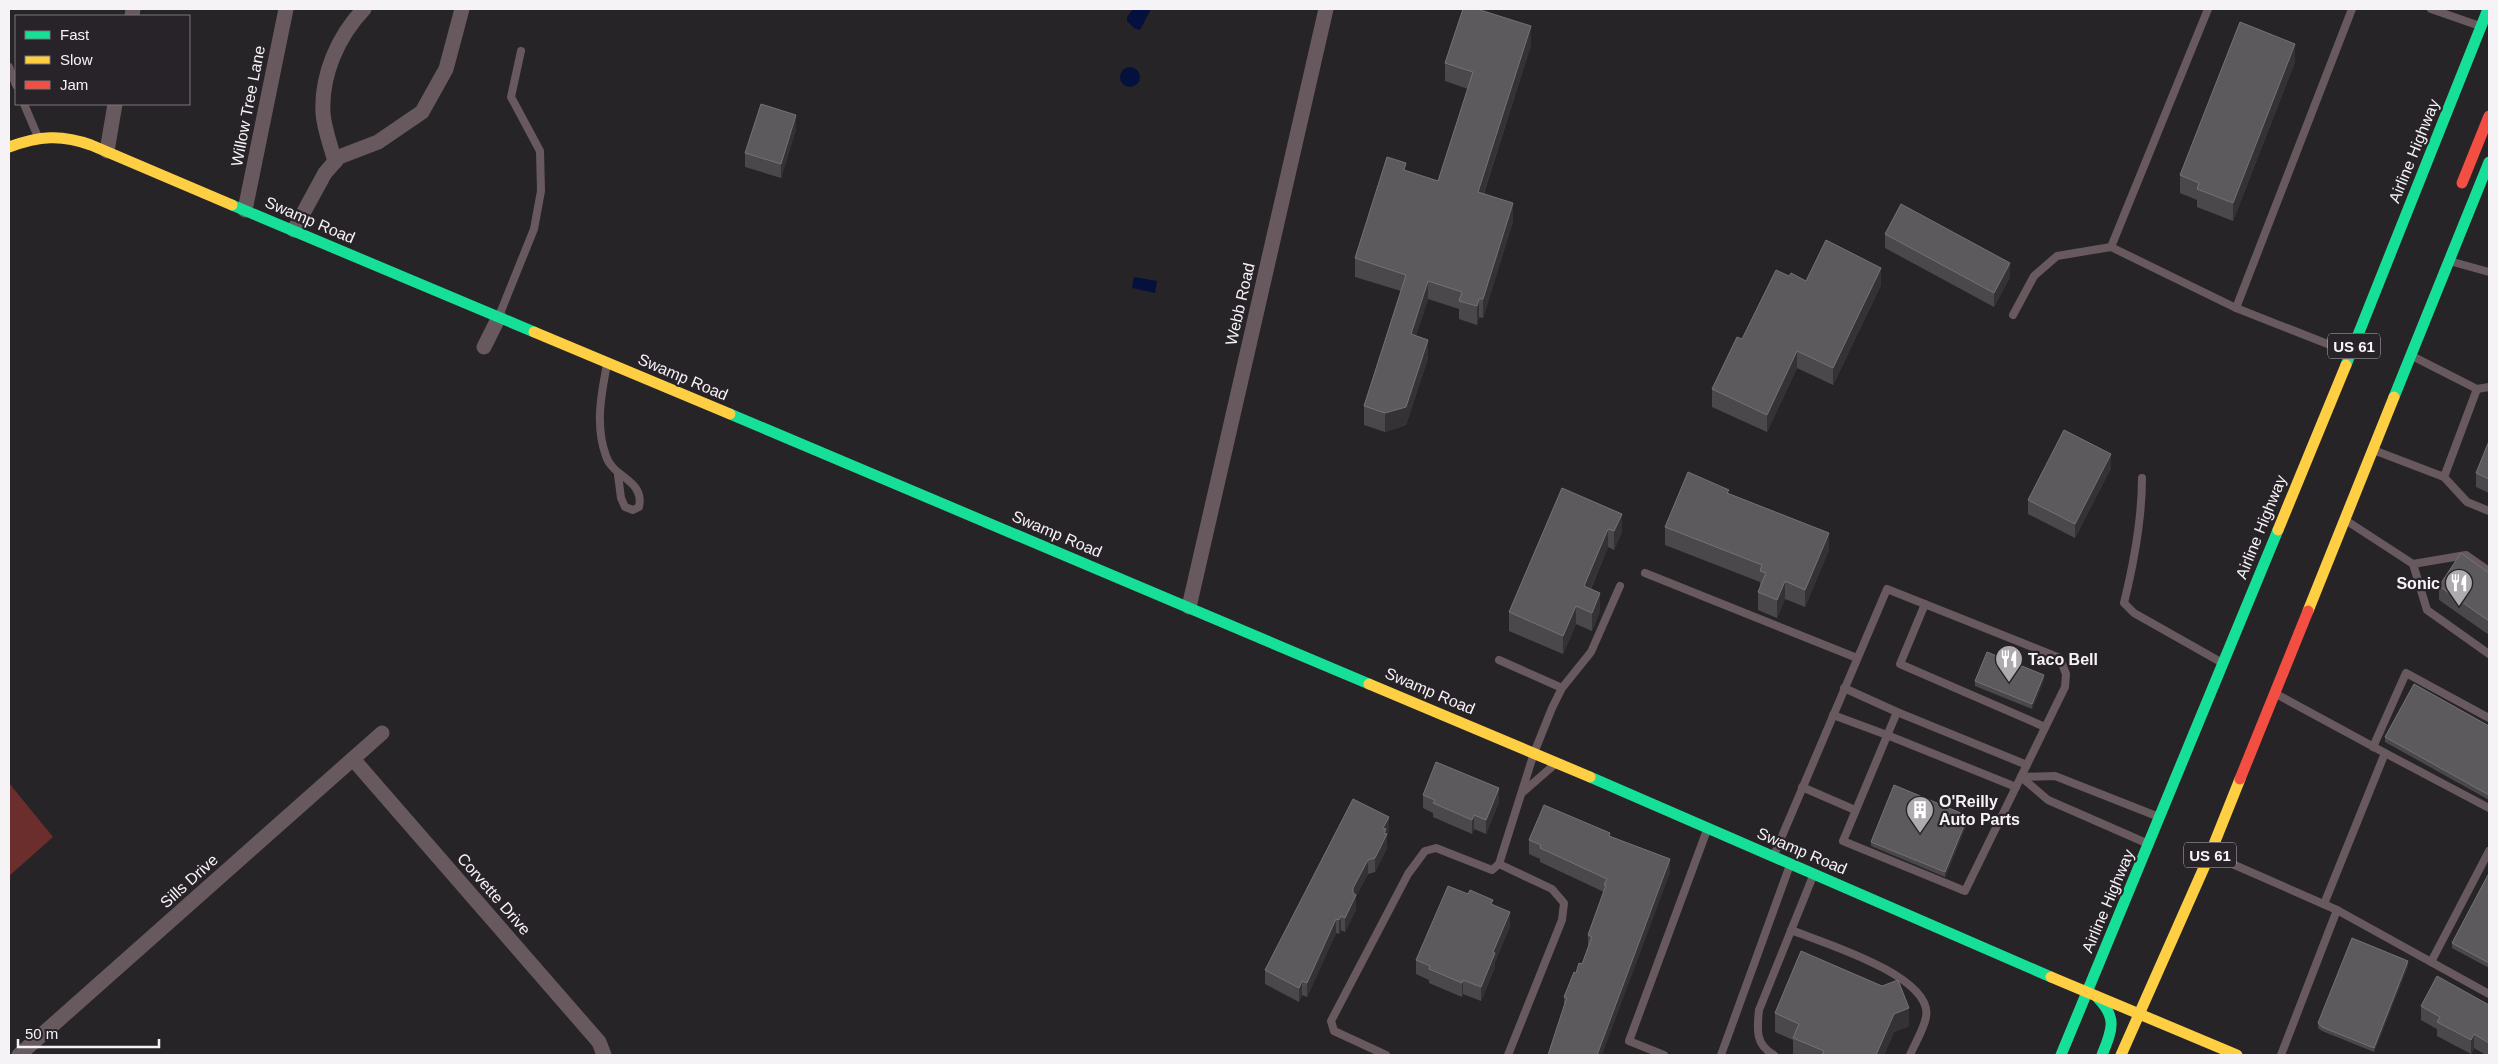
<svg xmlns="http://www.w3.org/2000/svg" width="2498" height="1064" font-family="Arial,sans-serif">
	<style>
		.forest { fill: #6b2e2c }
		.water { fill: #04113f }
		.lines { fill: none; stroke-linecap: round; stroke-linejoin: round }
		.lane { stroke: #68595f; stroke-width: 8 }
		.street { stroke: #68595f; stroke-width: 15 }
		.fast { stroke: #16e098; stroke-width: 11 }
		.slow { stroke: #ffcf43; stroke-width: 11 }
		.jam { stroke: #f24e42; stroke-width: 11 }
		.wall { fill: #4a484b }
		.shaded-wall { fill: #343235 }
		.building { fill: #5c5a5d; stroke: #747276 }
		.labels { text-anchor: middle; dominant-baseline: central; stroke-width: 4.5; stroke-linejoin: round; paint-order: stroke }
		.shield { fill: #282328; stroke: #b8b5b9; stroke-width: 1 }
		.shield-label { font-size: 15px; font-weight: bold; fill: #f6f3f7 }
		.street-label { font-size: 16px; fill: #f6f3f7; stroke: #282328 }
		.poi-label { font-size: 16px; font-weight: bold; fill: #f6f3f7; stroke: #282328; text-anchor: start }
	</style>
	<rect width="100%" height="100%" fill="#272427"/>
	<polygon class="forest" points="9,783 53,837 9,876"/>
	<g class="water">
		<polygon points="1133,9 1151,9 1140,30 1134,28 1127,21 1127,17"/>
		<circle cx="1130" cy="77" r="10"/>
		<polygon points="1134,277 1157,281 1155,293 1132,288"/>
	</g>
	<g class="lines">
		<g class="lane">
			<polyline points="2208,9 2111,247 2236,308"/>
			<polyline points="2431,9 2477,25"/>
			<polyline points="9,67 16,85"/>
			<polyline points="24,104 38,137"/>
			<polyline points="2453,262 2489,272"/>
			<polyline points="2013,315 2034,276 2057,256 2111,247"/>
			<polyline points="499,316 534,229 541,191 540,151 511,97 521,51"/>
			<polyline points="2348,352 2236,308 2352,9"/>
			<path d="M607 364C601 395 595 426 606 456 613 478 645 480 639 507L633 510 625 507 621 498 618 475"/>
			<polyline points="2477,389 2489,387"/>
			<polyline points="2376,451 2444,477 2477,389 2416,358"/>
			<polyline points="2444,477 2467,502 2489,511"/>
			<path d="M2142 478C2142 521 2134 562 2124 603L2134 613 2219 661"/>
			<polyline points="2350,523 2413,564 2427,610 2489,654"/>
			<polyline points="2413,564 2466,555 2489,571"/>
			<polyline points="1645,573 1857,658"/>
			<polyline points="1925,604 1900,664 2045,727"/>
			<polyline points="1499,660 1562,688"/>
			<polyline points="1844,688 1897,712 2027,765"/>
			<polyline points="2278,695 2385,753 2324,904"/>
			<polyline points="1833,715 1887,735 2016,787"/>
			<polyline points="2373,747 2406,673 2489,718"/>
			<polyline points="2385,753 2489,808"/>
			<polyline points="2021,777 2055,776 2154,815"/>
			<polyline points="2021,777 2048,800 2144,842"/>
			<polyline points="1802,787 1855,810"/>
			<polyline points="1523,792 1554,765"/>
			<polyline points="1774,855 1887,589 2060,658 2066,674 2065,687 1965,891 1843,841 1897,712"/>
			<polyline points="2214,856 2337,910 2281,1055"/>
			<polyline points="1499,864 1552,889 1564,903 1562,920 1508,1055"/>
			<polyline points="2337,910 2489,994"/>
			<path d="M1791 930C1821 942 1934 976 1926 1017 1924 1029 1915 1043 1910 1055"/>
			<polyline points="2431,962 2489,851"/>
			<polyline points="1386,1055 1334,1031 1331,1021 1408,874 1425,851 1436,848 1492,870 1499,864 1534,753 1552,708 1562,688 1591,652 1620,586"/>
			<polyline points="1664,1055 1629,1041 1707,830"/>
			<polyline points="1721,1055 1790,865"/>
			<path d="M1774 1055C1755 1045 1757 1029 1759 1010L1813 876"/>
		</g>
		<g class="street">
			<polyline points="132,16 133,9"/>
			<polyline points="107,151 115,104"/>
			<path d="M335 162C331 146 324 129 323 113 321 75 338 36 364 9"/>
			<polyline points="245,210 286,9"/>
			<polyline points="294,230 325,173 339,157 378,142 422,112 446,69 462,9"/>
			<polyline points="484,347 499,317"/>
			<polyline points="1189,607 1326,9"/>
			<polyline points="353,759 599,1042 604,1055"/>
			<polyline points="19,1055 382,733"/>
		</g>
		<g class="fast">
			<polyline points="232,205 534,332"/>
			<polyline points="2346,365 2488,9"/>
			<polyline points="2394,397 2489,162"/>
			<polyline points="730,414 1369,684"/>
			<polyline points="1590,777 2051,977"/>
			<path d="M2097 997C2118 1018 2112 1030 2102 1055"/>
			<polyline points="2061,1055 2278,530"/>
		</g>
		<g class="slow">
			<path d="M9 147C39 136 61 134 91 145L232 205"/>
			<polyline points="534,332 730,414"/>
			<polyline points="2278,530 2346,365"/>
			<polyline points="2308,611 2394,397"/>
			<polyline points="1369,684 1590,777"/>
			<polyline points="2051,977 2237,1055"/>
			<polyline points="2121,1055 2210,854 2240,779"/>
		</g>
		<g class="jam">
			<polyline points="2462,183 2489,116"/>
			<polyline points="2240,779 2308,611"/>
		</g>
	</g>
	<g class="wall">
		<polygon points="1531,45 1484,193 1513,221 1483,318 1479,317 1477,325 1459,319 1459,309 1428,299 1416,335 1428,358 1406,425 1385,432 1364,425 1364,406 1401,291 1355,277 1355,258 1406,171 1438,181 1468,89 1445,81 1445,63"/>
		<polygon points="2295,62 2233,221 2197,207 2197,200 2180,193 2180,175"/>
		<polygon points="796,129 781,178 745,167 745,153"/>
		<polygon points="1885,234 2010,277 1994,307 1885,248"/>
		<polygon points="1789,276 1806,281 1881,285 1833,385 1797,368 1767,432 1712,407 1712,389 1742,339"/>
		<polygon points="2489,441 2489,493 2476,487 2476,473"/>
		<polygon points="2111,468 2075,538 2028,514 2028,500"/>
		<polygon points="1562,488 1622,532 1614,550 1608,547 1591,589 1600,611 1592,631 1576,624 1563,654 1509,631 1509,612"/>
		<polygon points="1729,494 1829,550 1805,607 1785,599 1777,618 1758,610 1758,592 1760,587 1760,582 1665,545 1665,527"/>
		<polygon points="2489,573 2489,635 2439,600 2439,586"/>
		<polygon points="2044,680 2032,709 1975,686 1975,681"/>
		<polygon points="2489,726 2489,800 2385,742 2385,737"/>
		<polygon points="1423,795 1499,802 1486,834 1474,829 1472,834 1433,817 1433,813 1423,808"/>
		<polygon points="1968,821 1945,877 1871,846 1871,842"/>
		<polygon points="1389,831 1387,835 1387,848 1375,872 1368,874 1356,896 1356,909 1345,932 1341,930 1339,934 1336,933 1307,997 1302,995 1299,1002 1265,984 1265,970"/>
		<polygon points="1610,836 1670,873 1564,1007 1564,997 1576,973 1582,964 1588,947 1588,935 1604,892 1540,862 1540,859 1529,854 1529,840"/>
		<polygon points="2489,873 2489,968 2452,948 2452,943"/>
		<polygon points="1493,905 1510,926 1495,962 1495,967 1481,1001 1463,994 1462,997 1429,983 1429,980 1416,974 1416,960"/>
		<polygon points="2408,966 2374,1052 2322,1031 2318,1028 2318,1023"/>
		<polygon points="2489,1005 2489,1055 2486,1055 2474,1048 2471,1054 2437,1036 2437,1029 2421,1020 2421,1006"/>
		<polygon points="1775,1013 1909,1026 1894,1032 1884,1055 1793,1055 1793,1040 1775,1032"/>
	</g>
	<g class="shaded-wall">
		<polygon points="1531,26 1531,45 1478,210 1478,192"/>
		<polygon points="2295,44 2295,62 2233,221 2233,203"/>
		<polygon points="796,115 796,129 781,178 781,164"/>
		<polygon points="1513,203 1513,221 1483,318 1483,299"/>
		<polygon points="2010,263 2010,277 1994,307 1994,293"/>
		<polygon points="1881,268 1881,285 1833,385 1833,368"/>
		<polygon points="1428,281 1428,299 1411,352 1411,334"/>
		<polygon points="1479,299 1479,317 1477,325 1477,306"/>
		<polygon points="1428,340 1428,358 1406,425 1385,432 1385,413"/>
		<polygon points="1797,351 1797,368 1767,432 1767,415"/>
		<polygon points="2111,454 2111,468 2075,538 2075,524"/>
		<polygon points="1622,514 1622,532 1614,550 1614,531"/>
		<polygon points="1608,529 1608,547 1584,604 1584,586"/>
		<polygon points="1829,533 1829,550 1805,607 1805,590"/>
		<polygon points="1785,581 1785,599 1777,618 1777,600"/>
		<polygon points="1600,593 1600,611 1592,631 1592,613"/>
		<polygon points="1576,606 1576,624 1563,654 1563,636"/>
		<polygon points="2044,675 2044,680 2032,709 2032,704"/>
		<polygon points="1499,788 1499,802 1486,834 1486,820"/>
		<polygon points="1474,815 1474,829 1472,834 1472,820"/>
		<polygon points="1968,816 1968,821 1945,877 1945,872"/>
		<polygon points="1389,817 1389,831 1387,835 1387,848 1375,872 1375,858 1383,828"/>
		<polygon points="1670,859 1670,873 1602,1055 1597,1055"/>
		<polygon points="1368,860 1368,874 1356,896 1356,909 1345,932 1345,918 1353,888"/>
		<polygon points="1510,912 1510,926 1495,962 1495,967 1481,1001 1481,987 1493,952"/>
		<polygon points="1341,916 1341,930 1339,934 1339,920"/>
		<polygon points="1336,919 1336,933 1307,997 1307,983"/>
		<polygon points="2408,961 2408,966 2374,1052 2374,1048"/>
		<polygon points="1463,980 1463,994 1462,997 1462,983"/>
		<polygon points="1302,981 1302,995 1299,1002 1299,988"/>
		<polygon points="1909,1008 1909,1026 1894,1032 1884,1055 1876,1055 1894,1014"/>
		<polygon points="2474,1034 2474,1048 2471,1054 2471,1040"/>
	</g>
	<g class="building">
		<polygon points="1463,9 1477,9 1531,26 1478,192 1513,203 1483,299 1479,299 1477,306 1459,301 1462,292 1428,281 1411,334 1428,340 1406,407 1385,413 1364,406 1406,275 1355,258 1387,157 1406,163 1404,170 1438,181 1473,72 1445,63"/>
		<polygon points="2240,22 2295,44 2233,203 2197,189 2199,183 2180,175"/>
		<polygon points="761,104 796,115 781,164 745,153"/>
		<polygon points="1901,204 2010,263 1994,293 1885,234"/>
		<polygon points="1826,240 1881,268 1833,368 1797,351 1767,415 1712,389 1737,337 1742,339 1776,270 1789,276 1791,273 1806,281"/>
		<polygon points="2064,430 2111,454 2075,524 2028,500"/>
		<polygon points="2489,441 2489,479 2476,473"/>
		<polygon points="1688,472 1729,490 1727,493 1829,533 1805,590 1785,581 1777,600 1758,592 1766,573 1760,571 1762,565 1665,527"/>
		<polygon points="1562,488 1622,514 1614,531 1608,529 1584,586 1600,593 1592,613 1576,606 1563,636 1509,612"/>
		<polygon points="2461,553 2489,573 2489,621 2439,586"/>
		<polygon points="1987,652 2044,675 2032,704 1975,681"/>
		<polygon points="2414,684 2489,726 2489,795 2385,737"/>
		<polygon points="1436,762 1499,788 1486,820 1474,815 1472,820 1433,803 1435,800 1423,795"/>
		<polygon points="1894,785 1968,816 1945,872 1871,842"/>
		<polygon points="1353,799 1389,817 1383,828 1386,829 1384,833 1387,834 1375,858 1368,860 1353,888 1353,893 1356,895 1345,918 1341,916 1339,920 1336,919 1307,983 1302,981 1299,988 1265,970"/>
		<polygon points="1544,805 1610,833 1609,836 1670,859 1597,1055 1548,1055 1565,1003 1567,998 1564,997 1574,972 1576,973 1579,963 1582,964 1592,937 1588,935 1606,885 1604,885 1607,879 1540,848 1541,845 1529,840"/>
		<polygon points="2489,873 2489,963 2452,943"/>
		<polygon points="1448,886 1468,894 1470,890 1493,900 1491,904 1510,912 1493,952 1495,953 1481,987 1463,980 1462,983 1429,969 1430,966 1416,960"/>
		<polygon points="2352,938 2408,961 2374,1048 2322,1027 2318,1023"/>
		<polygon points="1801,951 1882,986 1898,980 1909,1008 1894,1014 1876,1055 1822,1055 1824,1051 1793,1038 1799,1024 1775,1013"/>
		<polygon points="2437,976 2489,1005 2489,1043 2474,1034 2471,1040 2437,1022 2440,1017 2421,1006"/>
	</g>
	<defs>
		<symbol id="restaurant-pin" viewBox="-11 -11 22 30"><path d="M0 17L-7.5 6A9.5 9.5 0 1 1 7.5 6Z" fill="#aeabae" stroke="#282328"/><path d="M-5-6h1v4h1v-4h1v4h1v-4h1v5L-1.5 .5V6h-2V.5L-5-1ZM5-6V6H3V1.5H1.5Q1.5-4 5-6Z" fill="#fff"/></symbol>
		<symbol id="building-pin" viewBox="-11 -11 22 30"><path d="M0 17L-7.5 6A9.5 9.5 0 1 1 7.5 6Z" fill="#aeabae" stroke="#282328"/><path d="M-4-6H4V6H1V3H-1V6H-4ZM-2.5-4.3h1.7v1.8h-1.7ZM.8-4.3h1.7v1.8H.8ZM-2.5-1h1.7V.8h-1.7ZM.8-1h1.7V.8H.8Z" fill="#fff"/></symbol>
	</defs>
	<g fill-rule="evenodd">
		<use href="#restaurant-pin" x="2443" y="567" width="32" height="43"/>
		<use href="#restaurant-pin" x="1993" y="643" width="32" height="43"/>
		<use href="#building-pin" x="1904" y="794" width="32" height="43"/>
	</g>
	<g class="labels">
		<g class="shield">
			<rect x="2328" y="333.5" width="52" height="25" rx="4"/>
			<rect x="2184" y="842.5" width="52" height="25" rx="4"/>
		</g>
		<g class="shield-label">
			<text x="2354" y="346">US 61</text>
			<text x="2210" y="855">US 61</text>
		</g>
		<g class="street-label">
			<text transform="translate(248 106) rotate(-79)">Willow Tree Lane</text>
			<text transform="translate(2414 151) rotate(-68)">Airline Highway</text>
			<text transform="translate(310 220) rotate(23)">Swamp Road</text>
			<text transform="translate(1240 304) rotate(-77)">Webb Road</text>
			<text transform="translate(683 377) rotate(23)">Swamp Road</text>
			<text transform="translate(2261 527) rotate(-68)">Airline Highway</text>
			<text transform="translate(1057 534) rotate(23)">Swamp Road</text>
			<text transform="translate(1430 691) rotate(23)">Swamp Road</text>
			<text transform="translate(1802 851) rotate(23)">Swamp Road</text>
			<text transform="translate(189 881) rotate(-42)">Sills Drive</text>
			<text transform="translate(494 894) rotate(49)">Corvette Drive</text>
			<text transform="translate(2108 901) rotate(-67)">Airline Highway</text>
		</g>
		<g class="poi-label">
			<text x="2440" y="583" text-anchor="end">Sonic</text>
			<text x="2028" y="659">Taco Bell</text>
			<text x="1939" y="801">O'Reilly<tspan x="1939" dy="18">Auto Parts</tspan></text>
		</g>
	</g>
	<rect width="2498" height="1064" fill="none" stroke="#f6f3f7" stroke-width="20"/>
	<rect x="15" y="15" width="175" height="90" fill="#282328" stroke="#7a767b"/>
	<rect x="25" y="31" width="25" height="8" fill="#16e098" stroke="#7a767b"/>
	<text x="60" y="40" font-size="15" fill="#f6f3f7">Fast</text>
	<rect x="25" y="56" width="25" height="8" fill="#ffcf43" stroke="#7a767b"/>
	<text x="60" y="65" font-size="15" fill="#f6f3f7">Slow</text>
	<rect x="25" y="81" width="25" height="8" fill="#f24e42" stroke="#7a767b"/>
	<text x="60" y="90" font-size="15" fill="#f6f3f7">Jam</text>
	<path d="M18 1039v8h141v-8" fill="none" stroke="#f6f3f7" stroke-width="2.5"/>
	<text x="25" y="1039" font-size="15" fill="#f6f3f7" stroke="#282328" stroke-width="4" paint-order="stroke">50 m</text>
</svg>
